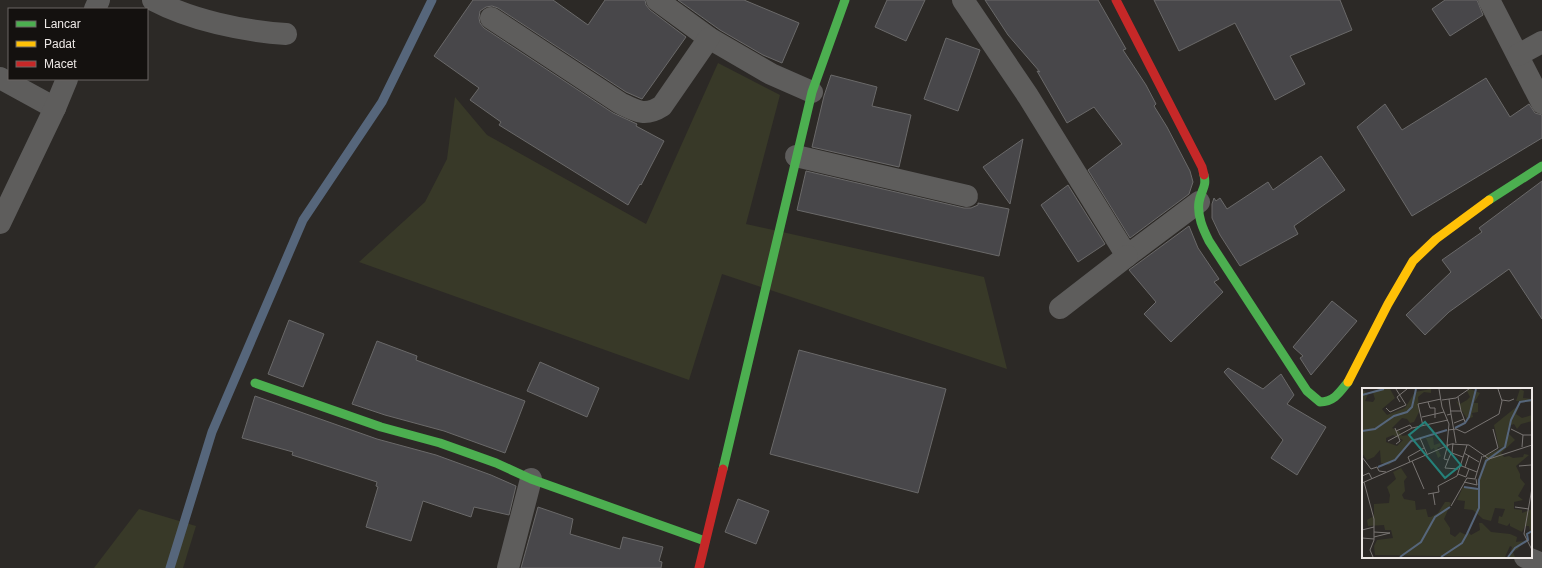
<svg xmlns="http://www.w3.org/2000/svg" width="1542" height="568" font-family="Arial,sans-serif">
	<style>
		.green { fill: #383928 }
		.lines { fill: none; stroke-linecap: round; stroke-linejoin: round }
		.stream { stroke: #56667b; stroke-width: 9 }
		.building { fill: #48474a; stroke: #6a6969 }
		.street { stroke: #5e5d5c; stroke-width: 22 }
		.fast { stroke: #4caf50; stroke-width: 9 }
		.slow { stroke: #ffc107; stroke-width: 9 }
		.jam { stroke: #c62828; stroke-width: 9 }
		.inset-river { fill: none; stroke: #56667b; stroke-width: 2 }
		.inset-road { fill: none; stroke: #797573; stroke-width: 1 }
		.view { fill: #25817a; fill-opacity: 0.15; stroke: #25817a; stroke-width: 2 }
		.inset-edge { fill: none; stroke: #ede8e6; stroke-width: 2 }
	</style>
	<rect width="100%" height="100%" fill="#2c2926"/>
	<g class="green">
		<polygon points="718,63 780,95 746,224 984,277 1007,369 722,274 689,380 359,262 425,202 447,159 455,97 487,135 646,224"/>
		<polygon points="139,509 196,526 183,568 94,568"/>
	</g>
	<g class="lines">
		<polyline class="stream" points="170,568 212,432 303,220 382,102 432,0"/>
	</g>
	<g class="building">
		<polygon points="473,0 553,0 588,25 605,0 645,0 646,5 650,10 686,37 642,99 626,92 498,8 492,6 486,7 480,11 479,18 480,23 484,28 613,113 637,124 636,126 664,141 641,185 640,184 628,205 499,125 501,122 470,100 479,88 434,56"/>
		<polygon points="678,0 744,0 799,23 782,63 763,55 720,30"/>
		<polygon points="887,0 925,0 906,41 875,27"/>
		<polygon points="985,0 1098,0 1126,49 1123,50 1146,85 1156,104 1154,106 1167,127 1190,171 1193,182 1189,194 1130,238 1088,170 1122,144 1094,107 1067,123 1037,71 1040,72 1008,35"/>
		<polygon points="1154,0 1340,0 1352,30 1290,56 1305,84 1275,100 1235,23 1179,51"/>
		<polygon points="1445,0 1477,0 1483,15 1450,36 1432,9"/>
		<polygon points="946,38 980,50 958,111 924,99"/>
		<polygon points="831,75 877,87 872,106 911,115 899,167 812,147 824,96"/>
		<polygon points="1486,78 1510,117 1529,104 1535,113 1542,115 1542,138 1412,216 1357,127 1385,104 1402,130"/>
		<polygon points="1023,139 1010,204 983,167"/>
		<polygon points="1321,156 1345,190 1294,226 1298,234 1240,266 1220,235 1212,218 1212,204 1214,198 1216,201 1220,198 1227,209 1268,182 1273,190"/>
		<polygon points="806,171 964,208 971,208 978,205 978,203 1009,209 999,256 797,210"/>
		<polygon points="1542,181 1542,319 1509,269 1449,312 1425,335 1406,315 1451,272 1442,260 1482,232 1479,228"/>
		<polygon points="1068,185 1105,244 1078,262 1041,205"/>
		<polygon points="1189,226 1198,248 1219,279 1214,282 1223,292 1171,342 1144,314 1156,302 1129,270"/>
		<polygon points="1332,301 1357,321 1311,375 1300,358 1303,356 1293,347"/>
		<polygon points="289,320 324,334 303,387 268,374"/>
		<polygon points="377,341 417,356 416,360 525,401 505,453 444,431 385,415 352,404"/>
		<polygon points="799,350 946,389 918,493 770,454"/>
		<polygon points="540,362 599,388 587,417 527,391"/>
		<polygon points="1228,368 1263,389 1281,374 1294,395 1287,404 1326,427 1297,475 1271,458 1283,440 1224,372"/>
		<polygon points="255,396 377,439 436,455 491,475 516,486 509,515 474,507 471,517 423,501 411,541 366,527 378,487 376,486 377,482 292,455 293,452 242,438"/>
		<polygon points="738,499 769,511 756,544 725,532"/>
		<polygon points="538,507 573,519 570,534 620,549 623,537 663,547 659,561 662,562 661,568 521,568"/>
	</g>
	<g class="lines">
		<g class="street">
			<path d="M153 0C191 20 242 31 286 34"/>
			<polyline points="657,0 709,38 771,74 812,92"/>
			<polyline points="963,0 1028,96 1127,256 1199,202"/>
			<polyline points="1489,0 1542,103"/>
			<polyline points="95,9 99,0"/>
			<path d="M491 18 620 103C636 111 645 117 662 106L709 38"/>
			<polyline points="1518,55 1542,42"/>
			<polyline points="0,78 55,108"/>
			<polyline points="796,156 967,196"/>
			<polyline points="0,223 55,108 67,79"/>
			<polyline points="1060,308 1127,256"/>
			<polyline points="1525,557 1542,564"/>
			<polyline points="508,568 531,479"/>
		</g>
		<g class="fast">
			<path d="M1204 175C1207 187 1201 190 1199 202 1197 216 1203 229 1209 241L1307 391 1320 402C1334 402 1340 392 1348 382"/>
			<polyline points="1489,200 1542,166"/>
			<polyline points="255,383 381,427 440,443 496,463 531,479 705,541"/>
			<polyline points="723,469 812,92 845,0"/>
		</g>
		<polyline class="slow" points="1348,382 1388,304 1413,261 1436,239 1489,200"/>
		<g class="jam">
			<polyline points="1116,0 1202,167 1204,175"/>
			<polyline points="699,568 723,469"/>
		</g>
	</g>
	<g transform="translate(1362 388)">
		<rect width="170" height="170" fill="#2c2926"/>
		<path d="M0 1 6 6 3 13 11 14 13 11 11 5 18 1H28L33 10 20 21 25 27 43 20 53 4 69 1V5L62 4 56 9 57 24 52 34 48 35 45 31 40 30 30 40 37 43 40 48 46 47 53 51 27 77 19 75 18 62 12 69 5 72 0 65ZM31 47 41 52 35 58 24 54V50ZM108 1 118 5 112 15H116V24L110 25 111 29 105 31 94 13 98 16 105 12 108 9 105 3ZM158 1 162 3 161 10 170 11V14L154 13ZM158 16 154 26 160 30 170 27V33L159 36 155 41 152 36 147 38 145 44 153 52 139 65 142 69 147 68 151 70 161 69 162 66 167 67 154 78 158 86V90L163 96 156 108 161 112 152 114V121L160 122V125L170 121V145L166 146V150L163 146 168 143 167 138H163L160 144 148 138V135L145 138 136 135 137 128 140 129 143 121 133 120 129 133 121 131 111 122 102 121 103 113 95 112 101 99 116 101V92L124 68 141 59 137 60 132 37ZM71 49 72 57 78 55 79 58 75 60 79 68 76 70 72 60 69 62 64 50ZM39 80 45 89 42 93 43 103 40 107 42 111 53 113 54 122 64 121 66 129H69L76 125 83 114H87L89 115 82 131 88 140V146L93 149 98 144 104 147 105 143 109 147 118 142 117 135H120L129 144 148 146 155 149 154 154 161 153 156 161 151 164 153 169H147L150 159 148 158 143 169 13 167 12 158 15 152 31 150 29 142H23L22 137 6 138 5 132 12 128V116L27 115 28 107 25 99 34 91 31 84Z" fill="#383928" fill-rule="evenodd"/>
		<path class="inset-river" d="M0 7 22 1M93 40 103 35 107 29 114 1M0 43 13 41 32 28 45 24 50 19 54 1M16 79 33 72 49 53 85 42M102 99 116 101M38 169 59 154 73 129 88 119M79 169 100 155 105 146 117 120V92L124 73 143 59 149 32 158 14 170 12M146 169 153 160 166 152 165 146 170 143"/>
		<path class="inset-road" d="M77 1 80 19 87 36 85 57M96 9 99 23M80 12 94 10 107 1M140 12 147 13 152 11M38 14 35 9 45 1M66 14 68 20H73V30M24 20 28 24 44 17 34 1M88 23H99L102 31M89 26 94 55M85 27 89 26 87 11M60 29 82 24M92 35 102 31 103 34M61 38 56 16 79 11M33 40 38 53 34 56M149 41 161 47M86 42 94 41 103 45 137 26 140 13 136 1M34 43 48 37 50 40M58 50 65 66M26 53 50 40 86 32M91 55 90 65 101 69M160 59 161 47H170M89 65 83 80 96 81M102 65 117 74M0 69 9 81 15 79 17 83 24 84M121 69 136 60 131 41M170 69V86M86 72 82 71 86 56M50 73 62 101M48 74 46 69 62 60M97 77 115 84M157 78 169 77M103 79 107 67M96 86 104 89 107 81M0 88 7 85 10 91M2 94 12 131V152L8 162 11 169M102 94 115 97 114 91M0 95 89 56 107 57 127 71 170 57M170 100 162 146 170 162M71 105 73 117M66 106 77 104 76 98 95 88 105 57M89 118 105 90 113 91 120 68M153 119 167 121M0 142 12 139M12 144 28 145 12 149M0 150 12 151"/>
		<path class="view" d="M63 34 99 77 83 90 47 47Z"/>
		<rect width="170" height="170" class="inset-edge"/>
	</g>
	<rect x="8" y="8" width="140" height="72" fill="#14110f" stroke="#6b6765"/>
	<rect x="16" y="21" width="20" height="6" fill="#4caf50" stroke="#6b6765"/>
	<text x="44" y="28" font-size="12" fill="#ede8e6">Lancar</text>
	<rect x="16" y="41" width="20" height="6" fill="#ffc107" stroke="#6b6765"/>
	<text x="44" y="48" font-size="12" fill="#ede8e6">Padat</text>
	<rect x="16" y="61" width="20" height="6" fill="#c62828" stroke="#6b6765"/>
	<text x="44" y="68" font-size="12" fill="#ede8e6">Macet</text>
</svg>
